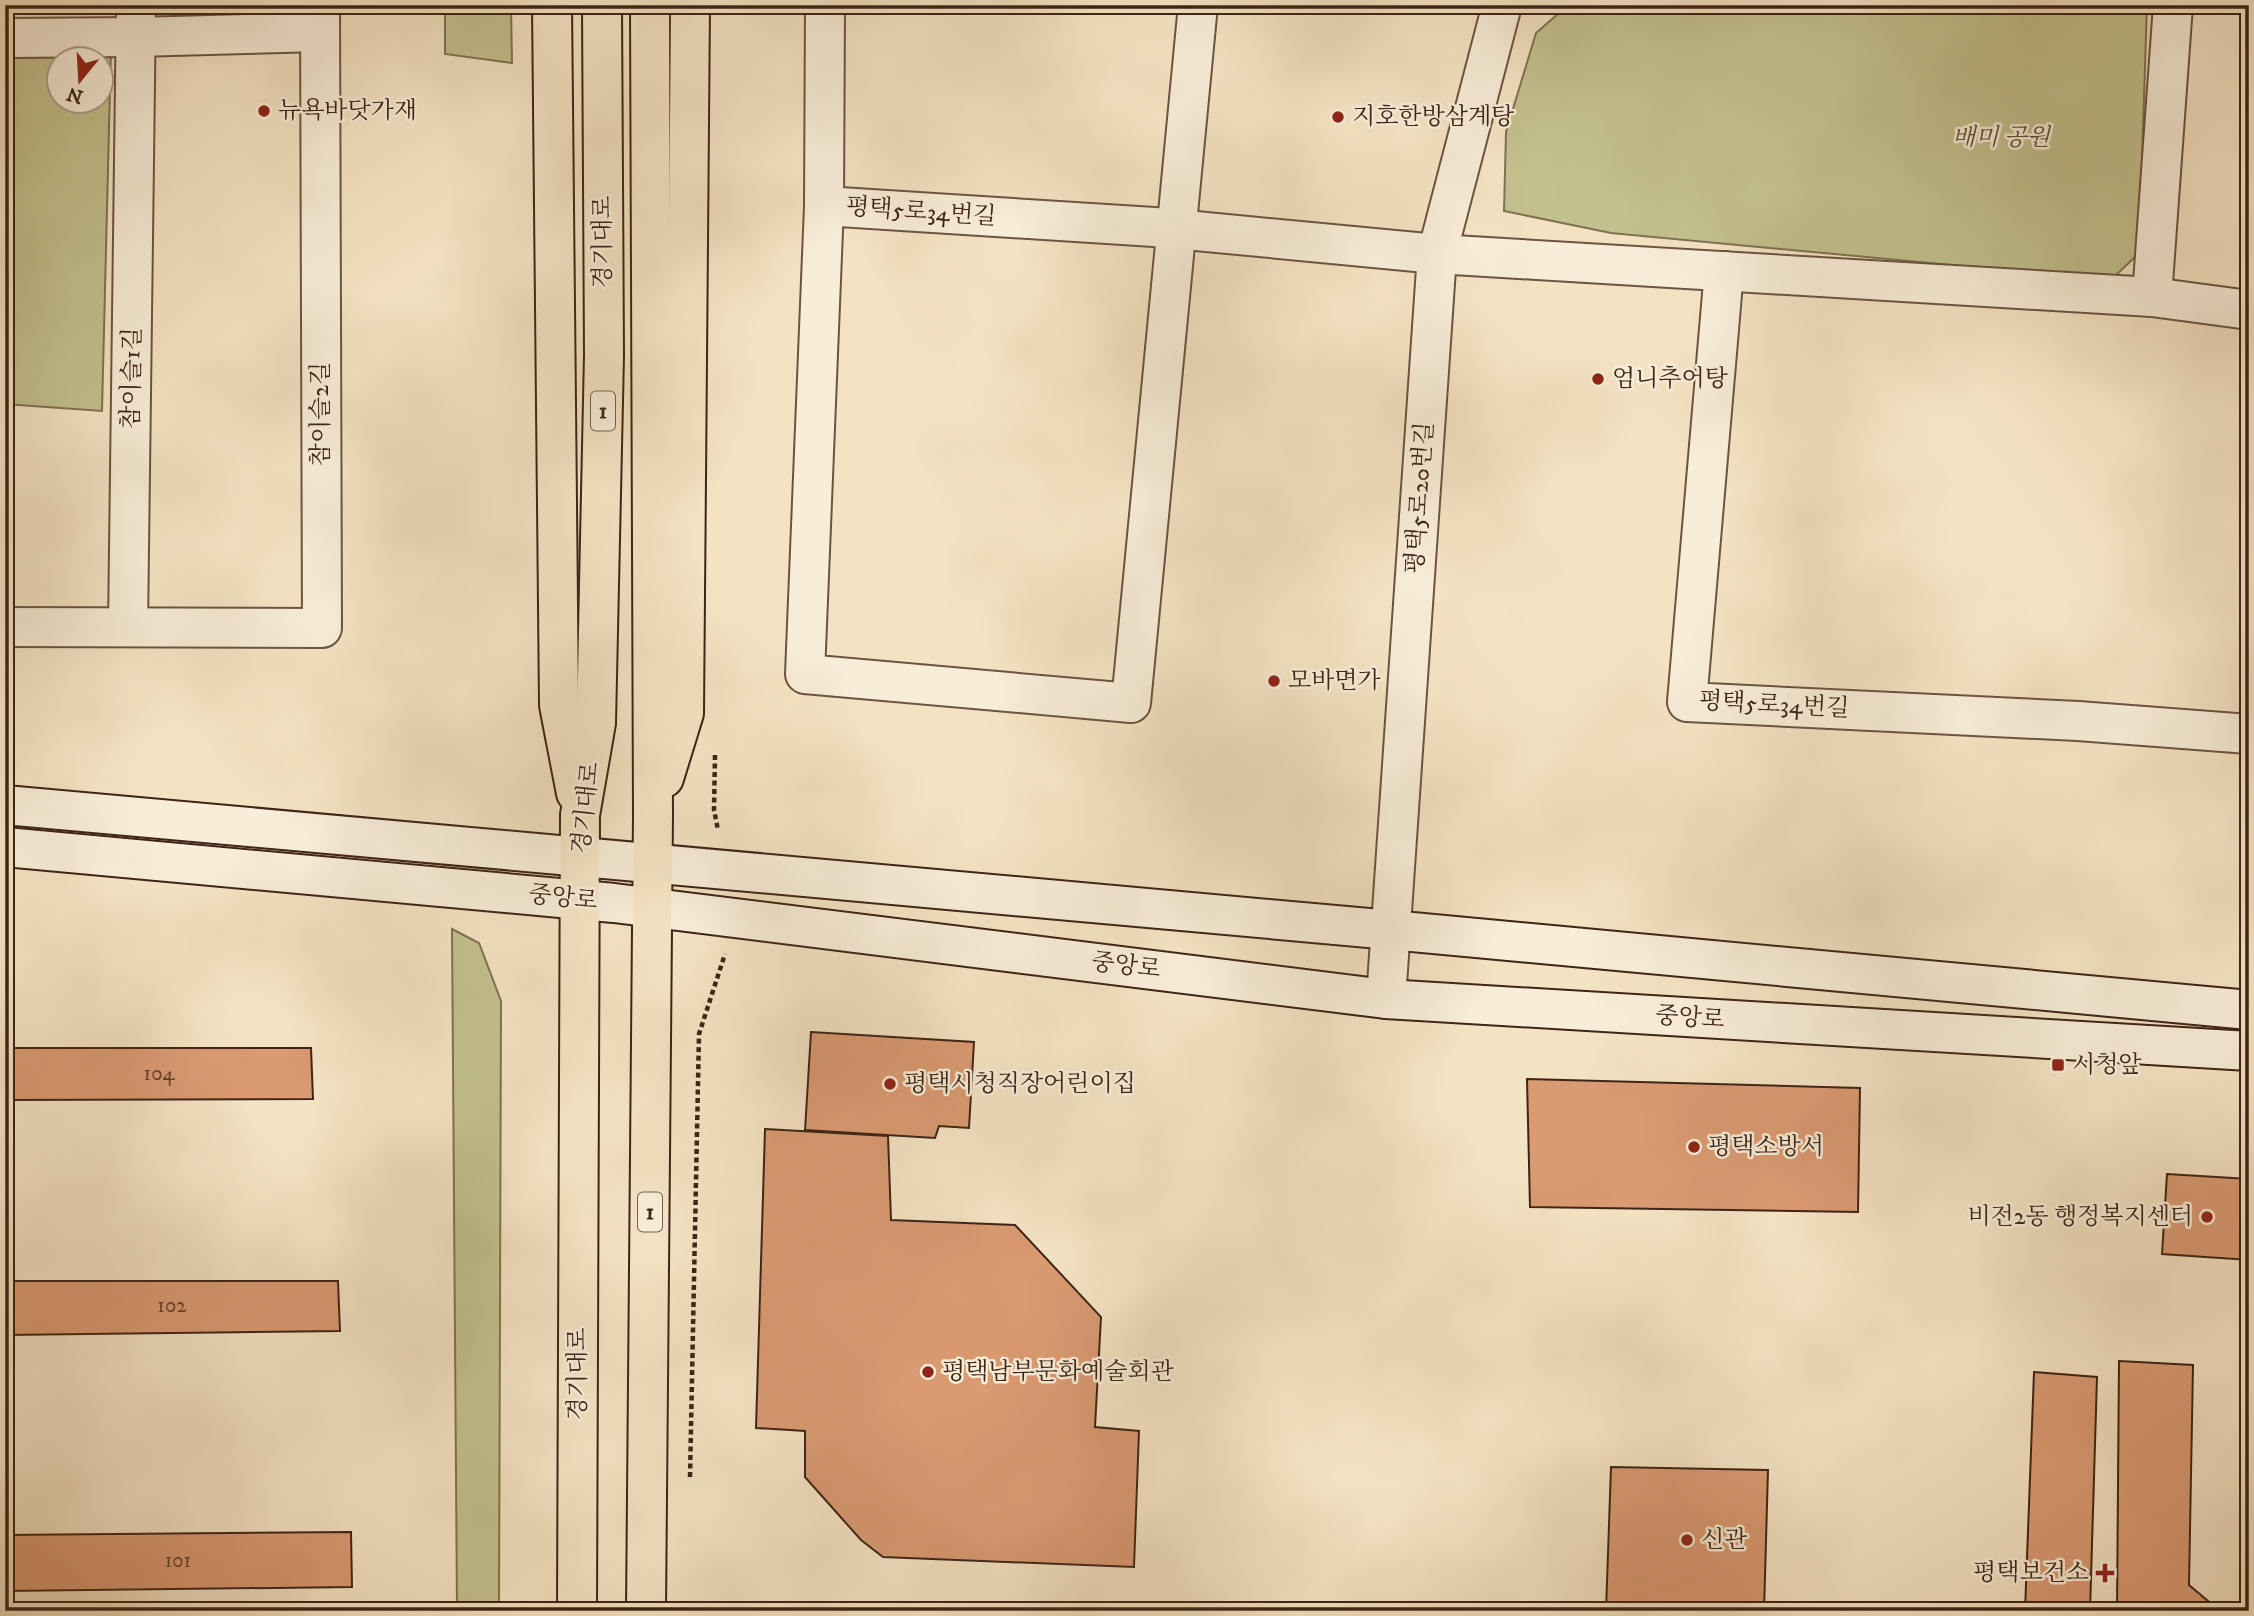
<svg xmlns="http://www.w3.org/2000/svg" width="2254" height="1616" font-family="'IM FELL DW Pica','Noto Serif KR',serif">
	<style>
		.green { fill: #c3c18e; stroke: #807252; stroke-width: 2; fill-rule: evenodd }
		.building { fill: #da9a72; stroke: #3e2417; stroke-width: 2 }
		.lines { fill: none; stroke-linecap: round; stroke-linejoin: round }
		.minor-casing { stroke: #6c5442; stroke-width: 42 }
		.tertiary-casing { stroke: #6c5442; stroke-width: 42 }
		.secondary-casing { stroke: #3e2417; stroke-width: 42 }
		.primary-casing { stroke: #3e2417; stroke-width: 42 }
		.path { stroke: #3e2417; stroke-width: 4.5; stroke-dasharray: 5 3.5; stroke-linecap: butt }
		.minor { stroke: #f8edd8; stroke-width: 38 }
		.tertiary { stroke: #f8edd8; stroke-width: 38 }
		.secondary { stroke: #f8edd8; stroke-width: 38 }
		.primary { stroke: #f4e3c3; stroke-width: 38 }
		.poi-dot { fill: #8f2418; stroke: #f8edd8; stroke-width: 2.5 }
		.labels { text-anchor: middle; dominant-baseline: central; stroke-width: 5; stroke-linejoin: round; paint-order: stroke }
		.number-label { font-size: 21px; fill: #65422e }
		.shield { fill: #f8edd8; stroke: #766051; stroke-width: 2 }
		.shield-label { font-size: 23px; font-weight: bold; fill: #3e2417 }
		.poi-label { font-size: 24px; fill: #3e2417; stroke: #f8edd8; text-anchor: start }
		.park-label { font-size: 24px; font-style: italic; fill: #5f4b35; stroke: #f8edd8 }
		.street-label { font-size: 24px; fill: #3e2417; stroke: #f8edd8 }
	</style>
	<rect width="100%" height="100%" fill="#f4e3c3"/>
	<filter id="stains"><feTurbulence type="fractalNoise" baseFrequency=".00286" numOctaves="4"/><feColorMatrix values="0 0 0 0 .2 0 0 0 0 .09 0 0 0 0 .02 0 0 0 .5 -.17"/></filter>
	<radialGradient id="worn" r=".72"><stop offset=".6" stop-color="#630" stop-opacity="0"/><stop offset="1" stop-color="#630" stop-opacity=".3"/></radialGradient>
	<g class="green">
		<polygon points="445,5 511,5 512,63 445,54"/>
		<polygon points="1568,5 2147,5 2139,253 2111,280 1611,233 1504,211 1506,132 1536,33"/>
		<path d="M5 40 111 48 102 411 5 404ZM60 60H102V102H60Z"/>
		<polygon points="452,929 479,943 501,1001 499,1611 457,1611"/>
	</g>
	<g class="building">
		<polygon points="811,1032 974,1042 969,1128 939,1126 935,1138 805,1130"/>
		<polygon points="5,1048 311,1048 313,1099 5,1100"/>
		<polygon points="1527,1079 1860,1088 1858,1212 1530,1207"/>
		<polygon points="765,1129 888,1136 891,1220 1015,1225 1101,1317 1095,1427 1139,1431 1134,1567 883,1557 861,1540 805,1477 805,1431 756,1428"/>
		<polygon points="2167,1174 2249,1179 2249,1260 2162,1254"/>
		<polygon points="5,1281 338,1281 340,1331 5,1335"/>
		<polygon points="2119,1361 2193,1365 2189,1585 2220,1611 2117,1611"/>
		<polygon points="2034,1372 2097,1377 2090,1611 2025,1611"/>
		<polygon points="1611,1467 1768,1470 1764,1611 1606,1611"/>
		<polygon points="351,1532 352,1587 5,1591 5,1535"/>
	</g>
	<g class="lines">
		<defs>
			<g id="minor">
				<polyline points="825,5 824,206 805,674 1131,703 1198,5"/>
				<polyline points="5,38 136,37 320,32"/>
				<polyline points="824,206 1154,227 1437,254 2152,297 2249,310"/>
				<polyline points="1724,271 1687,702 2078,721 2249,734"/>
				<polyline points="2152,297 2173,5"/>
				<polyline points="5,627 322,628 320,5"/>
				<polyline points="128,627 136,5"/>
			</g>
			<polyline id="tertiary" points="1386,999 1437,254 1502,5"/>
			<g id="secondary">
				<polyline points="5,805 1391,930 2249,1010"/>
				<polyline points="5,847 614,903 1386,999 2249,1051"/>
			</g>
			<g id="primary">
				<polyline points="552,5 559,705 576,793"/>
				<polyline points="664,778 684,713 690,5"/>
				<polyline points="577,1611 580,815 596,723 604,355 602,5"/>
				<polyline points="646,1611 653,814 650,5"/>
			</g>
		</defs>
		<use href="#minor" class="minor-casing"/>
		<use href="#tertiary" class="tertiary-casing"/>
		<use href="#secondary" class="secondary-casing"/>
		<use href="#primary" class="primary-casing"/>
		<g class="path">
			<polyline points="715,755 714,810 718,830"/>
			<polyline points="690,1477 699,1034 725,954"/>
		</g>
		<use href="#minor" class="minor"/>
		<use href="#tertiary" class="tertiary"/>
		<use href="#secondary" class="secondary"/>
		<use href="#primary" class="primary"/>
	</g>
	<g class="poi-dot">
		<circle cx="264" cy="111" r="7"/>
		<circle cx="1338" cy="117" r="7"/>
		<circle cx="1598" cy="379" r="7"/>
		<circle cx="1274" cy="681" r="7"/>
		<rect x="2051" y="1058" width="14" height="14" rx="3.5"/>
		<circle cx="890" cy="1084" r="7"/>
		<circle cx="1694" cy="1147" r="7"/>
		<circle cx="2207" cy="1217" r="7"/>
		<circle cx="928" cy="1372" r="7"/>
		<circle cx="1687" cy="1540" r="7"/>
		<path d="M2101.5 1562.5h7v7h7v7h-7v7h-7v-7h-7v-7h7z"/>
	</g>
	<g class="labels">
		<g class="number-label">
			<text x="159" y="1074">104</text>
			<text x="172" y="1306">102</text>
			<text x="178" y="1561">101</text>
		</g>
		<g class="shield">
			<rect x="591" y="391.5" width="24" height="39" rx="5"/>
			<rect x="638" y="1192.5" width="24" height="39" rx="5"/>
		</g>
		<g class="shield-label">
			<text x="603" y="411">1</text>
			<text x="650" y="1212">1</text>
		</g>
		<g class="poi-label">
			<text x="278" y="111">뉴욕바닷가재</text>
			<text x="1352" y="117">지호한방삼계탕</text>
			<text x="1612" y="379">엄니추어탕</text>
			<text x="1288" y="681">모바면가</text>
			<text x="2072" y="1065">시청앞</text>
			<text x="904" y="1084">평택시청직장어린이집</text>
			<text x="1708" y="1147">평택소방서</text>
			<text x="2193" y="1217" text-anchor="end">비전2동 행정복지센터</text>
			<text x="942" y="1372">평택남부문화예술회관</text>
			<text x="1701" y="1540">신관</text>
			<text x="2089" y="1573" text-anchor="end">평택보건소</text>
		</g>
		<g class="park-label">
			<text x="2001" y="138">배미 공원</text>
		</g>
		<g class="street-label">
			<text transform="translate(921 212) rotate(4)">평택5로34번길</text>
			<text transform="translate(603 242) rotate(-90)">경기대로</text>
			<text transform="translate(132 378) rotate(-89)">참이슬1길</text>
			<text transform="translate(321 414) rotate(-90)">참이슬2길</text>
			<text transform="translate(1420 498) rotate(-86)">평택5로20번길</text>
			<text transform="translate(1774 705) rotate(3)">평택5로34번길</text>
			<text transform="translate(586 808) rotate(-84)">경기대로</text>
			<text transform="translate(563 898) rotate(6)">중앙로</text>
			<text transform="translate(1126 966) rotate(7)">중앙로</text>
			<text transform="translate(1690 1018) rotate(4)">중앙로</text>
			<text transform="translate(578 1374) rotate(-90)">경기대로</text>
		</g>
	</g>
	<rect width="2254" height="1616" fill="none" stroke="#f4e3c3" stroke-width="28"/>
	<rect x="7" y="7" width="2240" height="1602" fill="none" stroke="#3e2417" stroke-width="3.5"/>
	<rect x="14" y="14" width="2226" height="1588" fill="none" stroke="#3e2417" stroke-width="2"/>
	<g transform="translate(80 80) rotate(198)"><circle r="33" fill="#f8edd8" stroke="#ae9d8b" stroke-width="2"/>
	<path d="M0-5L12 26L0 18L-12 26Z" fill="#8f2418"/>
	<text y="-10" font-size="19" font-weight="bold" text-anchor="middle" fill="#3e2417">N</text>
	</g>
	<rect width="100%" height="100%" filter="url(#stains)"/>
	<rect width="100%" height="100%" fill="url(#worn)"/>
</svg>
